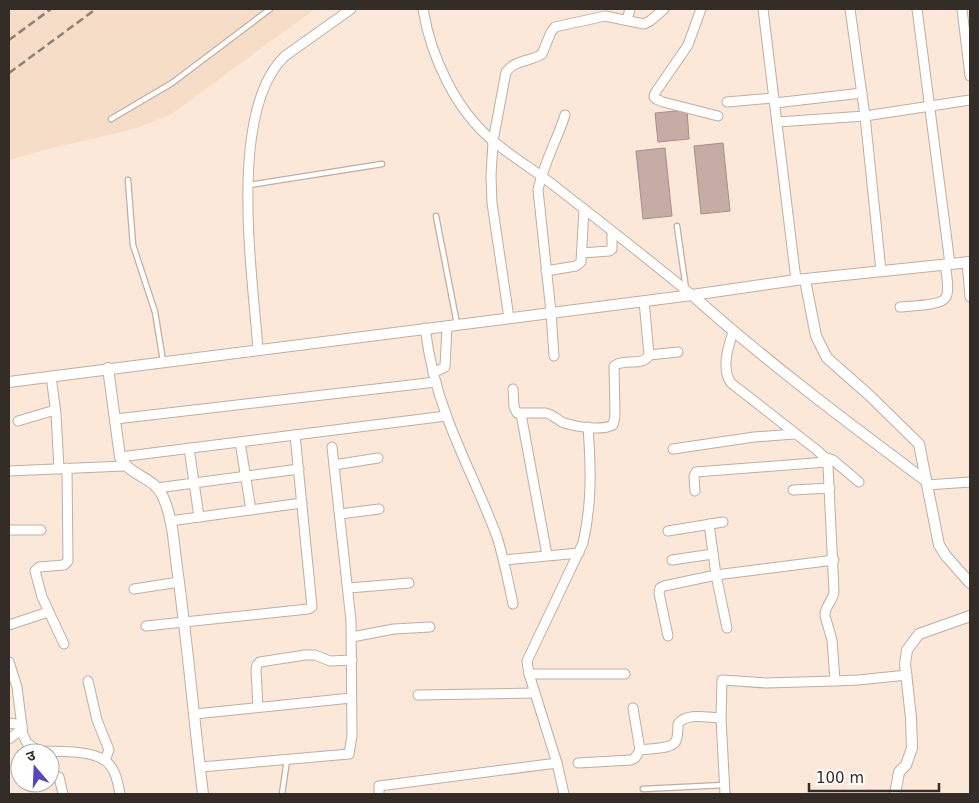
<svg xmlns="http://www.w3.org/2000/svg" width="979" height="803" font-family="'DejaVu Sans','Noto Sans Devanagari',sans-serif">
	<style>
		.built { fill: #f6ddc7 }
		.building { fill: #c5ada6; stroke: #a78f88 }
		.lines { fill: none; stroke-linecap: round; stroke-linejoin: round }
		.service-casing { stroke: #c0ae9e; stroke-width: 7 }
		.minor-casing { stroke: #c0ae9e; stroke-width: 11 }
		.tertiary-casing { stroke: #c0ae9e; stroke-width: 12 }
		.service { stroke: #fff; stroke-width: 4.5 }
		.minor { stroke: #fff; stroke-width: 9 }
		.tertiary { stroke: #fff; stroke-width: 10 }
		.rail { stroke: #8e8177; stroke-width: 2.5; stroke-dasharray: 8 4; stroke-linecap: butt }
	</style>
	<rect width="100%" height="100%" fill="#fbe8d8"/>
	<polygon class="built" points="10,9 315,9 170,115 134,129 48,149 9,160 9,10"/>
	<g class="building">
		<polygon points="687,110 689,139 658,142 655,113"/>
		<polygon points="723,143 730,211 701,214 694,146"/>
		<polygon points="665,148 672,216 643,219 636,151"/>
	</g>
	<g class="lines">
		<defs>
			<g id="service">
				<polyline points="111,119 172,83 270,9"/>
				<polyline points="128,180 133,245 155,312 163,361"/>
				<polyline points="249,185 382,164"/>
				<polyline points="436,216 457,324"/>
				<polyline points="677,226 686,289"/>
				<polyline points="643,789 724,785"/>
				<polyline points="282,794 287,760"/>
			</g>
			<g id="minor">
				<path d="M423 9C431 57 455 109 493 141 515 159 539 173 561 191 605 225 649 260 692 295"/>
				<polyline points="701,9 688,45 655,93 654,97 656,99 663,102 718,116"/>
				<polyline points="763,9 796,280"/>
				<polyline points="850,9 865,116 881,271"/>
				<polyline points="917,9 950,264"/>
				<polyline points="962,9 970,76"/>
				<polyline points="627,20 630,9"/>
				<polyline points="727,102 774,98"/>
				<polyline points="775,103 862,93"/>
				<polyline points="777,122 865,116 970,100"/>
				<polyline points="582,253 609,251 612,249 612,232"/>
				<polyline points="967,262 970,297"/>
				<polyline points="546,271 576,266 581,262 584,209"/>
				<path d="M900 307C909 306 942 306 946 297 950 289 946 273 945 264"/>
				<path d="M509 318 492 203 491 176 493 141 506 72C516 59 530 62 542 54L551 32 555 27 605 16 644 24 650 21 664 9"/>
				<path d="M425 328C429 359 436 388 447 417 462 458 482 496 497 537 504 559 508 581 513 604"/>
				<path d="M258 350C253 276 227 111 285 56L351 9"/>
				<polyline points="649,355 678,352"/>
				<path d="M554 356 551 312 538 190C543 165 557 140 565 115"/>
				<polyline points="433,373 445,367 447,326"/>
				<polyline points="51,376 56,414 59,469"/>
				<path d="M513 389 514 407 517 413H546C554 415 557 420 564 423 577 427 601 431 613 425L615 416 614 366C624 358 644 367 649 355L644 301"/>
				<polyline points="521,414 547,555"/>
				<polyline points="116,419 436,382"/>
				<polyline points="18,421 55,410"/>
				<polyline points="240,442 251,510"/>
				<polyline points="189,448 199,517"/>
				<polyline points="673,449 754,437 794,434"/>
				<polyline points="120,457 446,416"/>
				<polyline points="824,457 833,460 859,482"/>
				<polyline points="334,465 378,458"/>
				<polyline points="9,471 124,466"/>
				<polyline points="927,485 970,482"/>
				<polyline points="157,488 299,469"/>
				<polyline points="793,490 830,488"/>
				<polyline points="695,491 694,476 696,472 826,462"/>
				<polyline points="340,514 379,509"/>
				<polyline points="170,521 302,503"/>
				<polyline points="709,524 716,575 727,628"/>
				<polyline points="9,530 41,530"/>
				<polyline points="668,531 723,522"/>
				<polyline points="504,560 579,553"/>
				<polyline points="672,560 713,554"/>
				<polyline points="349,588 409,583"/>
				<polyline points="134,589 179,582"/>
				<polyline points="9,625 48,612"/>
				<polyline points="146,626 308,609 312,607 295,435"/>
				<polyline points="668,636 659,593 660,588 664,586 716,575 834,560"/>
				<polyline points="352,637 394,629 430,627"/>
				<polyline points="64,644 42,597 35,571 39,567 64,565 68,561 67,468"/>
				<path d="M9 662 17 687 23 735 27 743 34 748 42 751C59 752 90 750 104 760 115 766 118 783 120 794"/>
				<polyline points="529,674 625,674"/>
				<polyline points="88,681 97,720 109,750 105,760"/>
				<polyline points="835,681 858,680 907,675"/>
				<polyline points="418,695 534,693"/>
				<polyline points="258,707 256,670 257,665 260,662 305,655 315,655 330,661 352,660"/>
				<polyline points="633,708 640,750"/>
				<polyline points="195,714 351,698"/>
				<polyline points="9,723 22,725"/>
				<polyline points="9,739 22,729"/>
				<path d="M578 763 631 760 635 758 640 750C649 748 671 750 676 741 678 736 678 729 678 724 686 712 709 718 721 718"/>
				<polyline points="201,767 349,754 352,736 351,621 332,447"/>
				<polyline points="59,777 63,794"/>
				<polyline points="379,794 379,786 557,763"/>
				<path d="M564 794 557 763 529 674 527 661 583 543C592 504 591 467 588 427"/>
				<path d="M725 794 721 718 722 680 766 683 835 681 832 640 825 616C824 607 833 601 834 592L828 466 824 457 818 451 731 383C721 369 728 347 733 332"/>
			</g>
			<g id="tertiary">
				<polyline points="805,280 816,336 827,358 869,395 919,444 939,545 946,556 970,583"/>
				<path d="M692 295C767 362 847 422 926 481"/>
				<path d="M108 368 120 457C129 476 155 477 163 497 174 521 174 550 178 575 188 648 194 721 203 794"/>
				<polyline points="9,382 692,295 796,280 970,262"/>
				<polyline points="895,794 899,772 906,765 912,748 911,718 905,664 907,650 919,634 970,616"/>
			</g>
		</defs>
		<use href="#service" class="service-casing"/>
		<use href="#minor" class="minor-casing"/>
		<use href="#tertiary" class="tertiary-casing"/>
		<use href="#service" class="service"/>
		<use href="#minor" class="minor"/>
		<use href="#tertiary" class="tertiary"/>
		<g class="rail">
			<polyline points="9,40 51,9"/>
			<polyline points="9,73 96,9"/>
		</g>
	</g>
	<rect width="979" height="803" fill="none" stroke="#342c26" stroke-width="20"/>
	<g transform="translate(35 768) rotate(341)"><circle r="24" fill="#ffffff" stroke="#aeaba8"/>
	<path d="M0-4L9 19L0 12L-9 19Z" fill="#5945bd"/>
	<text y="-8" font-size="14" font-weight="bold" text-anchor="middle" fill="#342c26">उ</text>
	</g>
	<path d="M809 783v8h130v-8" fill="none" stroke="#342c26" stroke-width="2.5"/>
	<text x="816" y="783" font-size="15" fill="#342c26" stroke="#ffffff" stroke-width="4" paint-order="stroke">100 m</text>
</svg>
